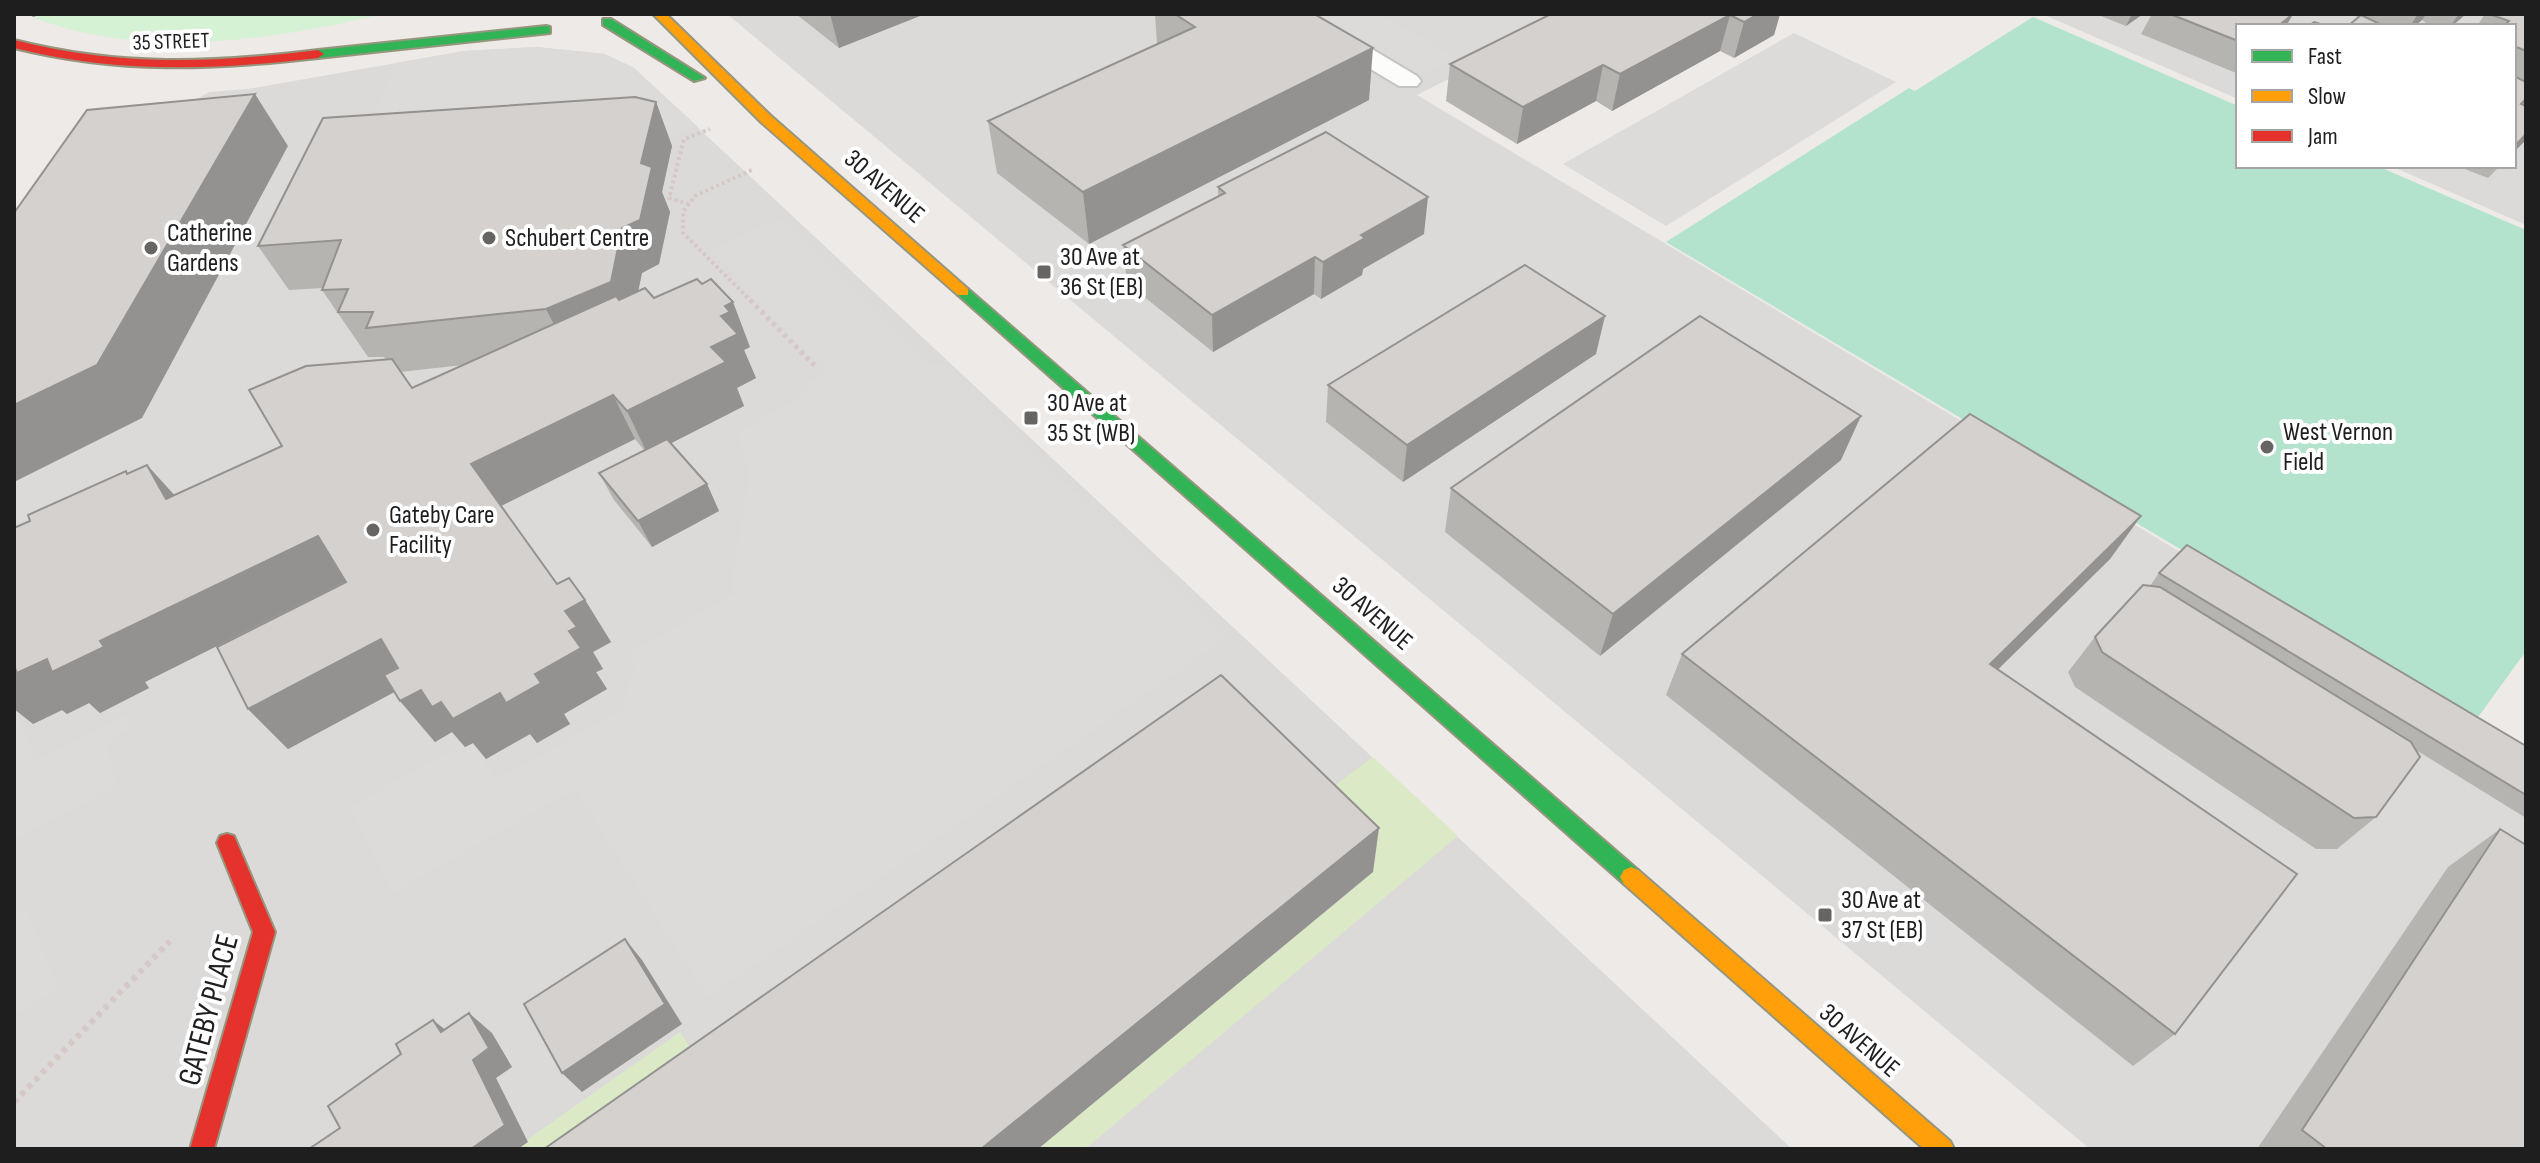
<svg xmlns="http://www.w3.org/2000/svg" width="2540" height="1163" font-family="'Sofia Sans Condensed',sans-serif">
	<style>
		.residential { fill: #dcdad9 }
		.grass { fill: #dbe9c6 }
		.park { fill: #d5f2d4 }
		.pitch { fill: #b3e3cc }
		.parking { fill: #dddbda }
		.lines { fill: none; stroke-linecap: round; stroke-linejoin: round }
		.lane-casing { stroke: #c5c4c3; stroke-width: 4 }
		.fast-casing { stroke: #96967f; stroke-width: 4 }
		.slow-casing { stroke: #96967f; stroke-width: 4 }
		.jam-casing { stroke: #96967f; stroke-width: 4 }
		.path-far2 { stroke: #d6c8c6; stroke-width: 4; stroke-dasharray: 3 3; stroke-linecap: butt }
		.path-far1 { stroke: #d6c8c6; stroke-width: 5; stroke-dasharray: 4 4; stroke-linecap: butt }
		.path { stroke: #d6c8c6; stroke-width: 6; stroke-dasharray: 5 5; stroke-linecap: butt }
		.lane { fill: #fcfcfb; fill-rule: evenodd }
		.fast { fill: #30b455; fill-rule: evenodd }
		.slow { fill: #ff9f0a; fill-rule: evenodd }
		.jam { fill: #e5322d; fill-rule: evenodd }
		.wall { fill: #b6b4b1; fill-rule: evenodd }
		.shaded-wall { fill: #949290 }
		.building { fill: #d4d1ce; stroke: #949290; stroke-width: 2 }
		.poi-dot { fill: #666564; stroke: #fff; stroke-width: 3 }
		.labels { text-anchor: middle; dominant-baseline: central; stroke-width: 8; stroke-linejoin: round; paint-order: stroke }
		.far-street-label { font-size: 22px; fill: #1e1e1e; stroke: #fff }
		.street-label { font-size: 26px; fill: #1e1e1e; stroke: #fff }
		.poi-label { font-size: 26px; fill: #1e1e1e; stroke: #fff; text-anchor: start }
		.near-street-label { font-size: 32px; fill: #1e1e1e; stroke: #fff }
	</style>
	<rect width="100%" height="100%" fill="#edeae7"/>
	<g class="residential">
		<polygon points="727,14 1576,14 1417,95 2526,759 2526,1149 2090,1149"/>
		<polygon points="2042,14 2526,14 2526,225 2391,166 2514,166 2514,26 2238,26 2238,99"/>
		<polygon points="536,47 605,54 634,68 1792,1149 14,1149 14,270 114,149 209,92 248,89 464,51"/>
	</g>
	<g class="grass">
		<polygon points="1373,757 1458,836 1085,1149 1038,1149 1373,872 1307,806"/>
		<polygon points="680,1032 692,1051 553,1149 514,1149"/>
	</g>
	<path class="park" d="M46 14H384C287 36 186 54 86 33 68 30 51 23 33 18Z"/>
	<polygon class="pitch" points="2033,17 2238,106 2238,166 2377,166 2526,230 2526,651 2473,724 1666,242 1909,88 1915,91"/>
	<g class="parking">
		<polygon points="1319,14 1379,14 1456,58 1422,75"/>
		<polygon points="1794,33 1896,82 1666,226 1563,164"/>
		<polygon points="536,47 605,54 634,68 697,126 674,135 355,157 396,63 464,51"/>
		<polygon points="780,219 931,365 939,362 1228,636 708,997 575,788 394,892 350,807 463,744 465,747 471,744 494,777 512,772 622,709 635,668 632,652 734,594 733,571 750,476 738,432 802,397 809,383 827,372 710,250"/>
		<polygon points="16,711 37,759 126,716 132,727 106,741 117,785 14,840"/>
		<polygon points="27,909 58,989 14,1015 14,916"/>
	</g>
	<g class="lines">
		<defs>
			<polygon id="lane" points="1284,14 1313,14 1417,76 1421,81 1417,86 1399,86 1287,19"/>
			<g id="fast">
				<polygon points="603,19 611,19 705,78 694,81 603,25"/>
				<polygon points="546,26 550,27 550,33 318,58 312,54 318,50"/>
				<polygon points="963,287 968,289 1638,870 1642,877 1638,884 1631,887 1624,884 958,295 958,289"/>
			</g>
			<g id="slow">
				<polygon points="653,14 666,14 771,116 968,289 968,295 958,295 761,122"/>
				<polygon points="1631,867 1638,870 1950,1141 1954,1149 1924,1149 1624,884 1620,877 1624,870"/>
			</g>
			<g id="jam">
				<path d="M14 40C121 67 210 63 318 50L324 54 318 58C212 70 119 74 14 48Z"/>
				<polygon points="227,834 234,836 275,932 214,1149 190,1149 253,932 217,843 220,836"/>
			</g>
		</defs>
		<use href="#lane" class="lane-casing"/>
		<use href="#fast" class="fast-casing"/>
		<use href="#slow" class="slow-casing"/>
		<use href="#jam" class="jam-casing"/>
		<g class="path-far2">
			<polyline points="689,204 669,198 684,139 710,129"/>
			<polyline points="752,302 683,233 683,212 695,196 754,169"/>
		</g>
		<polyline class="path-far1" points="750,300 816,367"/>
		<polyline class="path" points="14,1102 170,941"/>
		<use href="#lane" class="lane"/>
		<use href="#fast" class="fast"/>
		<use href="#slow" class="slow"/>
		<use href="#jam" class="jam"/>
	</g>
	<g class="wall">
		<polygon points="796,14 925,14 839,48"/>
		<polygon points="1155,14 1314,14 1369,100 1089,244 997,173 988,121 1157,44"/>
		<polygon points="1551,14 1780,14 1774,35 1734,58 1720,51 1612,111 1596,101 1517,144 1446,101 1450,64"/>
		<polygon points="2096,14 2143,14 2126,26"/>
		<polygon points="2152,14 2293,14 2286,26 2238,26 2238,71 2236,73 2141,34"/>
		<polygon points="2355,14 2466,14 2452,26 2430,26 2422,20 2415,26 2348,26 2358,17 2354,15"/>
		<polygon points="2485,14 2526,14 2526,102 2524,105 2514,152 2514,26 2477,26"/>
		<path d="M656 102 672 146 662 192 670 212 659 264 642 273 638 291 750 347 744 350 756 378 737 388 744 406 671 443 707 484 719 511 652 547 614 500 599 473 644 450 635 439 501 506 557 584 585 600 611 642 593 652 603 669 596 672 607 689 564 714 570 724 537 743 530 734 486 759 473 743 465 747 452 732 435 742 400 701 394 692 288 749 248 709 346 582 145 682 149 688 100 713 89 703 67 714 62 710 33 724 128 474 147 465 174 495 282 446 386 359 384 357H368L322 290V288L289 290 258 246ZM463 365 412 388 401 372 418 370Z"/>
		<polygon points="2457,166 2500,166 2488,178"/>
		<polygon points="1218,187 1424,234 1363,269 1362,275 1321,299 1314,294 1213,352 1127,283 1123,245 1218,197"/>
		<polygon points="1596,354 1403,482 1326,422 1328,385"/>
		<polygon points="1841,460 1600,656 1445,532 1451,488"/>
		<polygon points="2141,516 2110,559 1998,669 2175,1034 2133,1066 1666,695 1682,654"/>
		<polygon points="2159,573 2526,746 2526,818 2416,750 2376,817 2337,849 2316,849 2075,687 2068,672 2095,637 2150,586"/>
		<polygon points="2500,829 2526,1149 2257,1149 2448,867"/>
	</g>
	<g class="shaded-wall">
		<polygon points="30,14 44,14 33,17"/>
		<polygon points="830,14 925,14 839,48"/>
		<polygon points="1758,14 1780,14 1774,35 1734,58 1744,22"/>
		<polygon points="2132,14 2143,14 2126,26"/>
		<polygon points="2293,14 2286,26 2278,26"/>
		<polygon points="2418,14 2426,14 2422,20 2415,26 2410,26"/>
		<polygon points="2459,14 2466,14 2452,26 2450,26"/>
		<polygon points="1730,15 1720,51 1612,111 1620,74"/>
		<polygon points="1373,48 1369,100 1089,244 1083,192"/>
		<polygon points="1603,65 1596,101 1517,144 1523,107"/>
		<polygon points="255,94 288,146 142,418 14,482 14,405"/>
		<polygon points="656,102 672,146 662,192 670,212 659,264 642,273 631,326 569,354 546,309 622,228 641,163"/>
		<polygon points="2526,134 2526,140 2514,152 2514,147"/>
		<polygon points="1428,197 1424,234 1363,269 1362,275 1321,299 1323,262 1361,235"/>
		<polygon points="1315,257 1314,294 1213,352 1212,315"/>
		<polygon points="733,302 750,347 744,350 756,378 737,388 744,406 648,455 627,411 711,347 725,306"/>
		<polygon points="1605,316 1596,354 1403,482 1407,445"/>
		<polygon points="613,395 635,439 499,507 471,464"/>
		<polygon points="1861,416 1841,460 1600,656 1613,614"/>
		<polygon points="147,465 187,509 166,499"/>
		<polygon points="707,484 719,511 652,547 638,521"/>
		<polygon points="2141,516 2110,559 1962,705 1990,664"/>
		<polygon points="318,536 352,578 145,682 149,688 100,713 89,703 67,714 62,710 33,724 14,709 14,668 47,659 100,641"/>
		<polygon points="585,600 611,642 593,652 603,669 596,672 607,689 564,714 570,724 537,743 530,734 486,759 473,743 465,747 452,732 435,742 400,701 421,690 441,702 535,674 569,631 565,611"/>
		<polygon points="381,639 415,681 288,749 248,709"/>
		<polygon points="1379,828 1373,872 1038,1149 981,1149"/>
		<polygon points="625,939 642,960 682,1024 582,1092 562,1073"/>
		<polygon points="469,1013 492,1033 512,1067 496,1078 528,1142 518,1149 471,1149 473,1060"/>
		<polygon points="433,1020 457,1039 441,1032"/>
	</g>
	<g class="building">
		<polygon points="1175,14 1314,14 1373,48 1083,192 988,121 1195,27"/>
		<polygon points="1551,14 1758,14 1744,22 1730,15 1620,74 1603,65 1523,107 1450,64"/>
		<polygon points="2170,14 2293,14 2278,26 2238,26 2238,41"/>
		<polygon points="2489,14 2526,14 2526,51 2514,46 2514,26 2504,26 2509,21"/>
		<polygon points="2361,15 2384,26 2348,26"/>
		<polygon points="2314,22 2327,26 2309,26"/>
		<polygon points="2514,76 2526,82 2526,99 2521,104 2526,106 2526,134 2514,147"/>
		<polygon points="255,94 97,365 14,405 14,213 87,110"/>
		<polygon points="635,97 656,102 641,163 652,167 640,220 622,228 611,282 546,309 366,328 373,312 338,312 348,289 322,290 341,240 258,246 323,118"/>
		<polygon points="1326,132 1428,197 1361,235 1365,238 1323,262 1315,257 1212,315 1123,245 1225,193 1218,187"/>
		<polygon points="1525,265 1605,316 1407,445 1328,385"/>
		<polygon points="697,279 702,284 711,279 733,302 725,306 730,312 721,316 738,334 711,347 726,362 627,411 613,395 471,464 557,584 569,578 585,600 565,611 577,627 569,631 581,648 535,674 541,683 506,703 500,693 453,719 441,702 432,707 421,690 400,701 384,675 398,668 381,639 248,709 217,647 346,582 318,536 100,641 104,647 52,672 47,659 17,673 15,668 14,668 14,528 30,521 28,515 126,471 127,474 147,465 166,499 282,446 249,390 306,366 392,359 412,388 616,296 619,300 645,288 654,298"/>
		<polygon points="1700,316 1861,416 1613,614 1451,488"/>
		<polygon points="1970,414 2141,516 1990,664 2297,874 2175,1034 1682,654"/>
		<polygon points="667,439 707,484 638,521 599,473"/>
		<polygon points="2187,545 2526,746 2526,795 2159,573"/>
		<polygon points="2143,585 2160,587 2411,742 2420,757 2376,817 2354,818 2102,652 2095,637"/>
		<polygon points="1221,675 1379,828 981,1149 544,1149"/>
		<polygon points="2500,829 2526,845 2526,1149 2327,1149 2302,1130"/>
		<polygon points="625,939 665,1004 562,1073 524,1004"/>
		<polygon points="469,1013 489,1048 473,1060 505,1125 471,1149 309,1149 340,1128 328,1106 401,1054 396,1044 433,1020 441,1032"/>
	</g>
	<g class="poi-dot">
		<circle cx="489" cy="238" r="8"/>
		<circle cx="151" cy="248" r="8"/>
		<rect x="1036" y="264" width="16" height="16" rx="4"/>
		<rect x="1023" y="410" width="16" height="16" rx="4"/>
		<circle cx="2267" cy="447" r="8"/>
		<circle cx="373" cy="530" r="8"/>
		<rect x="1817" y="907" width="16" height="16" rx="4"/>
	</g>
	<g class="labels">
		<g class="far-street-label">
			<text transform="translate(171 42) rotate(-2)">35 STREET</text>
		</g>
		<g class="street-label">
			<text transform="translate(884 187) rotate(41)">30 AVENUE</text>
			<text transform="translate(1372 614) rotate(41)">30 AVENUE</text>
			<text transform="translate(1859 1041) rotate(41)">30 AVENUE</text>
		</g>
		<g class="poi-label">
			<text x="167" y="233">Catherine<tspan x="167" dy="30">Gardens</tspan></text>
			<text x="505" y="238">Schubert Centre</text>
			<text x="1060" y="257">30 Ave at<tspan x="1060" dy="30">36 St (EB)</tspan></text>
			<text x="1047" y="403">30 Ave at<tspan x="1047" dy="30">35 St (WB)</tspan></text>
			<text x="2283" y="432">West Vernon<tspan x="2283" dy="30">Field</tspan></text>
			<text x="389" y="515">Gateby Care<tspan x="389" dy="30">Facility</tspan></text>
			<text x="1841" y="900">30 Ave at<tspan x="1841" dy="30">37 St (EB)</tspan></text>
		</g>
		<g class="near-street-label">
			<text transform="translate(209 1010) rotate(-75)">GATEBY PLACE</text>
		</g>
	</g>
	<rect width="2540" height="1163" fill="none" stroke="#1e1e1e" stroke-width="32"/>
	<rect x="2236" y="24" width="280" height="144" fill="#ffffff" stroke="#a5a5a5" stroke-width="2"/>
	<rect x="2252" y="50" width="40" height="12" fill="#30b455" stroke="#a5a5a5" stroke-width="2"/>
	<text x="2308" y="64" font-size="24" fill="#1e1e1e">Fast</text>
	<rect x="2252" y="90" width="40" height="12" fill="#ff9f0a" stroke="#a5a5a5" stroke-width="2"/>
	<text x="2308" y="104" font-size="24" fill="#1e1e1e">Slow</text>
	<rect x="2252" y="130" width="40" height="12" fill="#e5322d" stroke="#a5a5a5" stroke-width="2"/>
	<text x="2308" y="144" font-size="24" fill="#1e1e1e">Jam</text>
</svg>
